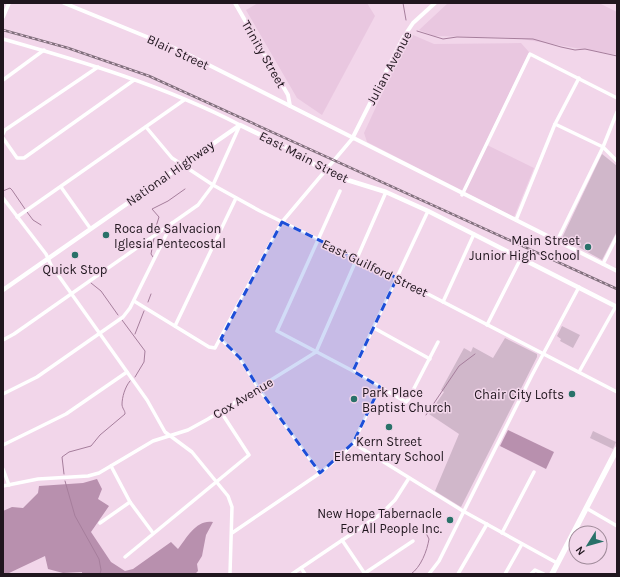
<svg xmlns="http://www.w3.org/2000/svg" width="620" height="577" font-family="Karla,sans-serif">
	<style>
		.built { fill: #e9c7e0 }
		.green { fill: #d0b7ca }
		.forest { fill: #b890ae }
		.lines { fill: none; stroke-linecap: round; stroke-linejoin: round }
		.stream { stroke: #a67e9c; stroke-width: 1 }
		.minor { stroke: #fff; stroke-width: 3.5 }
		.tertiary { stroke: #fff; stroke-width: 4 }
		.secondary { stroke: #fff; stroke-width: 4.5 }
		.primary { stroke: #fff; stroke-width: 5.5 }
		.rail-casing { stroke: #816f7c; stroke-width: 2.5 }
		.rail { stroke: #f2d6ea; stroke-width: 1; stroke-dasharray: 3; stroke-linecap: butt }
		.marked { fill: #1d4ed8; fill-opacity: 0.2; stroke: #1d4ed8; stroke-width: 3; stroke-dasharray: 8 5; stroke-linejoin: round }
		.poi-dot { fill: #297169; stroke: #f2d6ea; stroke-width: 1.5 }
		.labels { text-anchor: middle; dominant-baseline: central; stroke-width: 3; stroke-linejoin: round; paint-order: stroke }
		.street-label { font-size: 13px; fill: #20161e; stroke: #f2d6ea }
		.poi-label { font-size: 13px; fill: #20161e; stroke: #f2d6ea; text-anchor: end }
	</style>
	<rect width="100%" height="100%" fill="#f2d6ea"/>
	<g class="built">
		<polygon points="258,3 367,3 375,16 322,115 297,98 246,10"/>
		<polygon points="448,3 599,3 617,12 617,55 516,38 434,36 419,30"/>
		<polygon points="413,35 434,44 521,43 529,52 485,144 534,168 514,217 367,142 364,133 398,59 409,38"/>
	</g>
	<g class="green">
		<polygon points="602,154 617,166 617,231 602,260 562,238"/>
		<polygon points="562,326 580,335 573,348 560,341 561,339 557,336"/>
		<polygon points="505,338 537,354 537,357 461,507 435,491 459,434 429,414 444,392 441,390 464,348 471,352 473,347 493,358"/>
		<polygon points="593,431 616,442 613,449 590,438"/>
	</g>
	<g class="forest">
		<polygon points="508,430 554,452 546,469 500,446"/>
		<path d="M97 479 102 489 98 499 109 506 91 532 111 562 125 571 133 569 171 542 178 549C187 537 197 519 213 522L206 535 202 556 197 564 198 571 195 574H82V572L63 573 48 569 45 556 7 574H3V511L12 507 23 508 38 493 39 486 83 483Z"/>
	</g>
	<g class="lines">
		<g class="stream">
			<polyline points="403,3 406,20"/>
			<polyline points="417,31 443,39 457,37 533,39 561,47 575,50 585,49 617,56"/>
			<polyline points="3,191 10,188 12,190 25,209"/>
			<polyline points="27,212 33,220 41,225"/>
			<polyline points="154,233 159,217 152,209 168,201 185,189"/>
			<polyline points="153,257 151,254 154,238"/>
			<polyline points="91,283 101,291 118,315"/>
			<polyline points="148,302 151,294"/>
			<polyline points="122,320 145,351 144,362 135,377"/>
			<polyline points="135,334 144,311"/>
			<polyline points="426,415 459,366 475,354"/>
			<path d="M64 474 62 457 69 452 91 446 100 435 125 414C125 410 123 410 122 405 122 397 125 387 130 381"/>
			<polyline points="65,481 75,516 99,559 101,570 100,574"/>
			<path d="M411 574C421 567 427 551 429 539L425 531"/>
		</g>
		<g class="minor">
			<path d="M3 39C84 62 165 86 240 125L213 185 198 205 14 334 3 340"/>
			<polyline points="3,80 44,50"/>
			<polyline points="555,124 603,147 617,161"/>
			<polyline points="146,127 172,158 213,185 260,211 397,278 617,392"/>
			<polyline points="3,134 5,130 98,67"/>
			<polyline points="3,138 17,158 24,158 134,80"/>
			<polyline points="61,187 90,228"/>
			<polyline points="340,191 277,331 353,371 406,402 408,400 438,342"/>
			<polyline points="462,195 530,54 617,98"/>
			<polyline points="3,198 46,254 51,265 147,400 165,432 192,452 228,496 232,507 230,574"/>
			<polyline points="17,217 184,100"/>
			<polyline points="516,220 555,124 579,78"/>
			<polyline points="557,241 603,147 617,112"/>
			<polyline points="603,264 617,236"/>
			<polyline points="134,301 209,347 215,348 282,222 352,139"/>
			<polyline points="443,302 474,234"/>
			<polyline points="487,325 521,258"/>
			<polyline points="175,326 236,198"/>
			<polyline points="374,328 430,359"/>
			<polyline points="221,339 240,358 259,389 320,473"/>
			<polyline points="353,371 428,211"/>
			<polyline points="579,372 616,306"/>
			<polyline points="3,394 37,377 123,317 130,308 172,223"/>
			<polyline points="353,443 463,511 557,563"/>
			<polyline points="3,445 66,414 127,372"/>
			<polyline points="111,466 130,502 153,533"/>
			<polyline points="3,469 9,485"/>
			<polyline points="3,486 38,479 88,476 99,473 153,441 188,430 208,419 316,352 386,192"/>
			<polyline points="586,508 617,526"/>
			<polyline points="100,523 130,502"/>
			<polyline points="232,533 320,473 344,453 353,443 380,387"/>
			<polyline points="502,533 534,472"/>
			<polyline points="342,540 365,574"/>
			<polyline points="125,557 249,455 221,412"/>
			<polyline points="301,568 305,574"/>
			<polyline points="365,573 413,541"/>
			<polyline points="292,574 381,514 395,500 409,478"/>
			<polyline points="429,574 439,561 532,375 579,287"/>
			<polyline points="458,574 487,524"/>
			<polyline points="505,574 522,544"/>
			<polyline points="531,574 535,570 544,574"/>
		</g>
		<g class="tertiary">
			<polyline points="64,3 179,50 617,271"/>
			<polyline points="235,3 288,95 290,106"/>
			<polyline points="3,17 9,3"/>
			<polyline points="352,139 403,38 413,23 435,3"/>
		</g>
		<polyline class="secondary" points="3,290 240,125 286,147 325,171 341,178 386,192 428,211 617,307"/>
		<polyline class="primary" points="552,574 617,449"/>
		<defs>
			<polyline id="rail" points="3,30 68,48 149,76 617,289"/>
		</defs>
		<use href="#rail" class="rail-casing"/>
		<use href="#rail" class="rail"/>
	</g>
	<path class="marked" d="M282 222 397 278 353 371 380 387 353 443 320 473 259 389 240 358 221 339Z"/>
	<g class="poi-dot">
		<circle cx="106" cy="235" r="4"/>
		<circle cx="588" cy="247" r="4"/>
		<circle cx="75" cy="255" r="4"/>
		<circle cx="572" cy="394" r="4"/>
		<circle cx="354" cy="399" r="4"/>
		<circle cx="389" cy="427" r="4"/>
		<circle cx="450" cy="520" r="4"/>
	</g>
	<g class="labels">
		<g class="street-label">
			<text transform="translate(178 52) rotate(25)">Blair Street</text>
			<text transform="translate(264 54) rotate(60)">Trinity Street</text>
			<text transform="translate(389 68) rotate(-62)">Julian Avenue</text>
			<text transform="translate(304 157) rotate(27)">East Main Street</text>
			<text transform="translate(170 173) rotate(-35)">National Highway</text>
			<text transform="translate(375 268) rotate(26)">East Guilford Street</text>
			<text transform="translate(243 398) rotate(-31)">Cox Avenue</text>
		</g>
		<g class="poi-label">
			<text x="114" y="228" text-anchor="start">Roca de Salvacion<tspan x="114" dy="15">Iglesia Pentecostal</tspan></text>
			<text x="580" y="240">Main Street<tspan x="580" dy="15">Junior High School</tspan></text>
			<text x="75" y="269" text-anchor="middle">Quick Stop</text>
			<text x="362" y="392" text-anchor="start">Park Place<tspan x="362" dy="15">Baptist Church</tspan></text>
			<text x="564" y="394">Chair City Lofts</text>
			<text x="389" y="441" text-anchor="middle">Kern Street<tspan x="389" dy="15">Elementary School</tspan></text>
			<text x="442" y="513">New Hope Tabernacle<tspan x="442" dy="15">For All People Inc.</tspan></text>
		</g>
	</g>
	<rect width="620" height="577" fill="none" stroke="#20161e" stroke-width="8"/>
	<g transform="translate(588 545) rotate(233)"><circle r="19" fill="#f2d6ea" stroke="#9e8998"/>
	<path d="M0-3L7 15L0 10L-7 15Z" fill="#297169"/>
	<text y="-6" font-size="11" font-weight="bold" text-anchor="middle" fill="#20161e">N</text>
	</g>
</svg>
